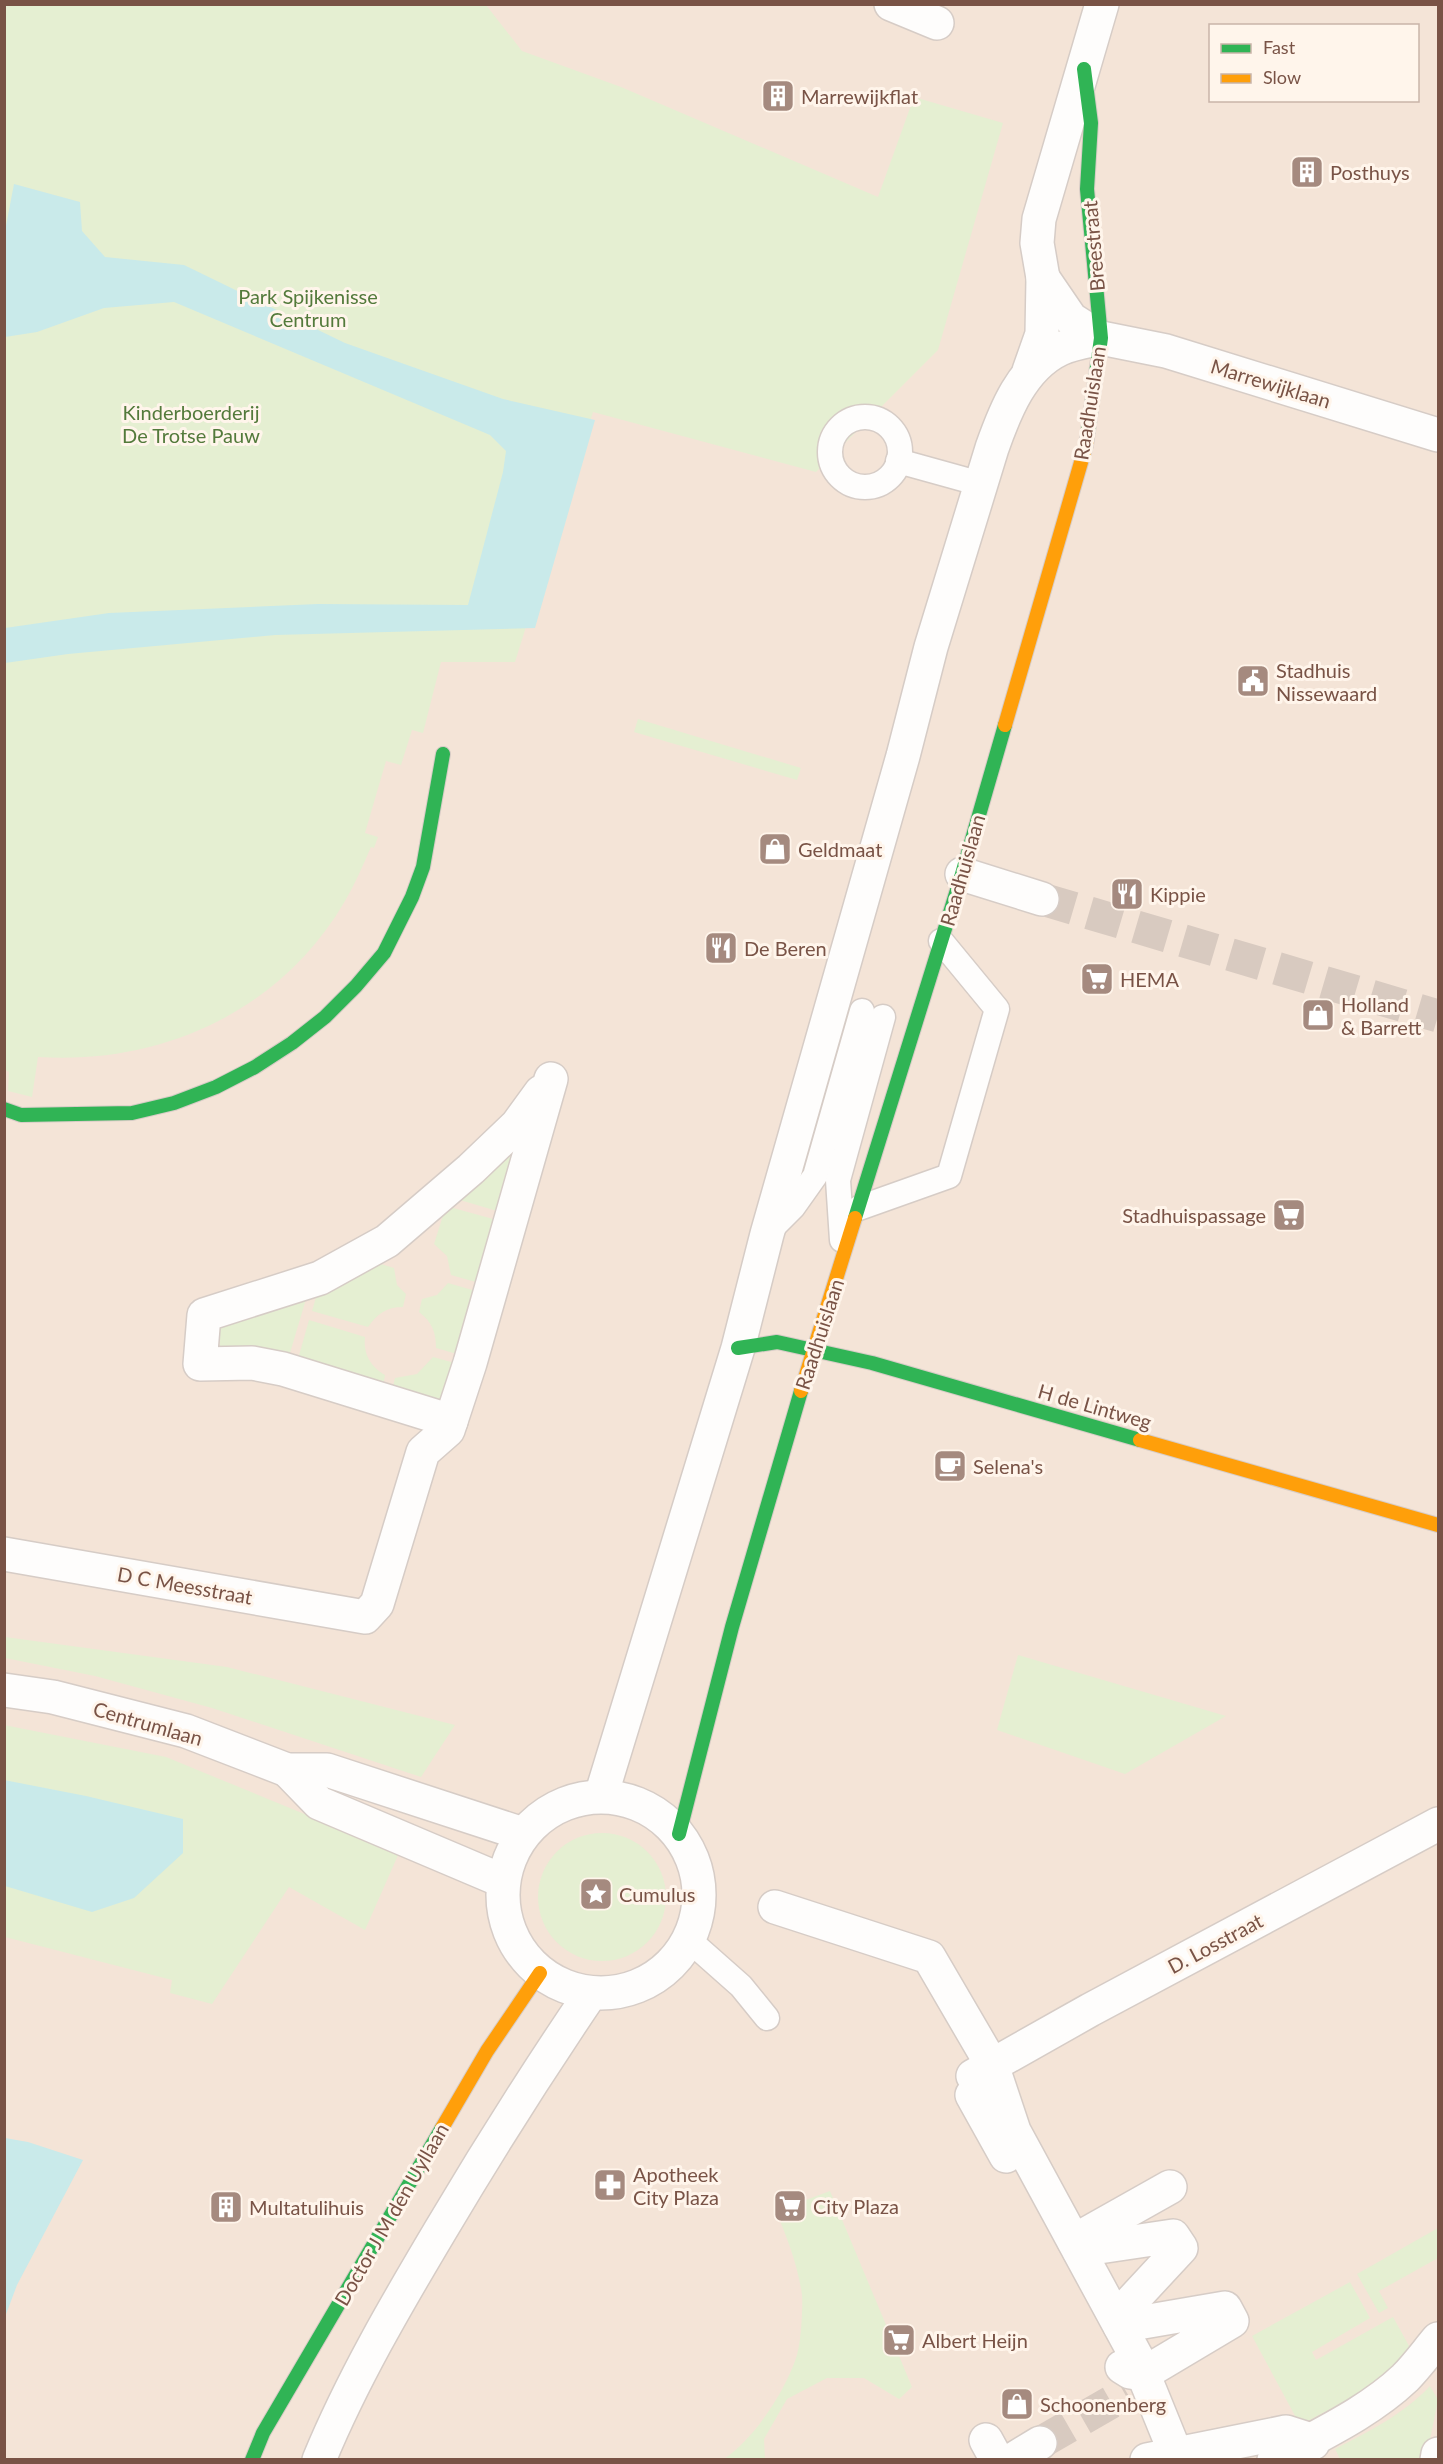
<svg xmlns="http://www.w3.org/2000/svg" width="1443" height="2464" font-family="Lato,sans-serif">
	<style>
		.residential { fill: #f4e4d7; fill-rule: evenodd }
		.green { fill: #e5efd2 }
		.water { fill: #c9eaea }
		.lines { fill: none; stroke-linecap: round; stroke-linejoin: round }
		.street-tunnel { stroke: #d8cac0; stroke-width: 33; stroke-dasharray: 33 16; stroke-linecap: butt }
		.lane-casing { stroke: #d6ccc6; stroke-width: 27 }
		.street-casing { stroke: #d6ccc6; stroke-width: 36 }
		.fast-casing { stroke: #d7ccc6; stroke-width: 16 }
		.slow-casing { stroke: #d7ccc6; stroke-width: 16 }
		.lane { stroke: #fefdfc; stroke-width: 24 }
		.street { stroke: #fefdfc; stroke-width: 33 }
		.fast { stroke: #30b455; stroke-width: 14 }
		.slow { stroke: #ff9f0a; stroke-width: 14 }
		.labels { text-anchor: middle; dominant-baseline: central; stroke-width: 6; stroke-linejoin: round; paint-order: stroke }
		.poi-label { font-size: 20px; fill: #795346; stroke: #fff5eb; text-anchor: start }
		.street-label { font-size: 20px; fill: #795346; stroke: #fff5eb }
		.park-label { font-size: 20px; fill: #537a3b; stroke: #fff5eb }
	</style>
	<rect width="100%" height="100%" fill="#f8f1e9"/>
	<path class="residential" d="M5 5H1438V2459H5ZM1210 26H1418V100H1210Z"/>
	<g class="green">
		<path d="M4 5H486L522 51 621 87 878 197 914 97 1003 123 938 350 816 472 593 412 515 662H441L423 733 412 730 401 765 386 761 365 833 378 837 374 848 371 847C363 865 355 884 345 901 281 1011 162 1065 38 1057L32 1097 8 1091 9 1072 4 1069Z"/>
		<polygon points="638,719 801,768 797,780 634,732"/>
		<polygon points="514,1137 529,1142 507,1214 450,1197"/>
		<polygon points="446,1206 504,1222 486,1285 451,1275 447,1256 434,1244"/>
		<path d="M371 1261 394 1268 397 1285 406 1294 403 1307C386 1307 377 1314 368 1327L312 1311 319 1287Z"/>
		<path d="M448 1283 483 1293 464 1356 436 1348C436 1332 432 1322 419 1312L422 1299 437 1295Z"/>
		<polygon points="309,1289 287,1363 220,1357 219,1317"/>
		<path d="M309 1320 365 1337C363 1354 371 1367 385 1375L382 1392 296 1366Z"/>
		<polygon points="433,1357 462,1365 448,1411 391,1394 395,1378 417,1374"/>
		<polygon points="5,1637 227,1667 455,1725 421,1777 212,1708 95,1676 5,1658"/>
		<polygon points="1018,1655 1226,1716 1125,1774 997,1730"/>
		<polygon points="4,1725 166,1757 399,1853 365,1930 289,1887 212,2004 170,1993 172,1980 5,1937"/>
		<circle cx="602" cy="1897" r="64"/>
		<path d="M830 2191 912 2387 899 2399 864 2378H827L787 2399 764 2439 765 2459H724C755 2438 786 2390 797 2355 801 2342 803 2308 802 2295 798 2265 787 2238 776 2211Z"/>
		<polygon points="1438,2228 1438,2258 1379,2291 1388,2308 1379,2313 1357,2274"/>
		<polygon points="1350,2282 1370,2318 1312,2352 1316,2360 1393,2317 1413,2353 1363,2392 1300,2425 1252,2336"/>
		<path d="M1430 2386 1438 2400 1426 2459H1340L1335 2449C1368 2432 1404 2414 1430 2386Z"/>
	</g>
	<g class="water">
		<polygon points="14,184 80,202 82,231 105,257 184,265 345,343 503,399 595,420 535,628 275,635 68,654 5,663 5,628 109,613 318,604 468,605 503,472 506,451 490,435 174,302 104,308 37,332 5,337 5,231"/>
		<polygon points="4,1780 86,1796 183,1819 183,1853 134,1898 92,1912 5,1886"/>
		<polygon points="5,2138 28,2142 83,2160 17,2285 5,2317"/>
	</g>
	<g class="lines">
		<g class="street-tunnel">
			<polyline points="1042,899 1438,1016"/>
			<polyline points="1040,2443 1127,2393"/>
		</g>
		<defs>
			<g id="lane">
				<circle cx="865" cy="452" r="35"/>
				<polyline points="898,461 981,484"/>
				<polyline points="859,1208 949,1176 997,1009 941,941"/>
				<polyline points="769,1231 793,1207 815,1176 862,1011"/>
				<polyline points="842,1240 838,1180 883,1017"/>
				<polyline points="689,1940 741,1986 767,2018"/>
			</g>
			<g id="street">
				<polyline points="891,4 937,23"/>
				<polyline points="1043,278 1071,319 1101,338 1166,351 1438,435"/>
				<polyline points="1029,371 1042,334 1043,278 1037,243 1039,219 1102,4"/>
				<polyline points="962,874 1042,899"/>
				<polyline points="451,1421 283,1369 252,1363 200,1364 204,1315 320,1278 387,1241 471,1169 517,1125 541,1092"/>
				<polyline points="4,1554 365,1617 377,1604 423,1452 448,1430 470,1363 551,1079"/>
				<polyline points="4,1690 53,1697 186,1731 287,1770 327,1770 523,1834"/>
				<polyline points="287,1770 319,1803 503,1881"/>
				<path d="M601 1796 738 1348 767 1234 903 756 931 647 992 448C1005 411 1022 367 1060 349 1073 343 1088 341 1101 338"/>
				<circle cx="601" cy="1895" r="98"/>
				<polyline points="775,1907 929,1957 992,2065 1014,2131 1136,2356 1175,2452"/>
				<polyline points="973,2076 1090,2010 1438,1824"/>
				<polyline points="972,2095 1006,2156"/>
				<polyline points="1074,2241 1170,2187"/>
				<polyline points="1079,2250 1173,2236 1181,2248 1116,2318"/>
				<polyline points="1120,2326 1225,2308 1232,2321 1143,2374 1130,2372 1122,2367"/>
				<polyline points="986,2440 997,2460"/>
				<path d="M319 2460C352 2380 396 2305 440 2231 488 2150 538 2071 591 1993"/>
				<polyline points="1012,2460 1040,2443"/>
				<polyline points="1147,2460 1286,2432 1311,2440 1313,2443"/>
				<path d="M1274 2460C1319 2435 1368 2413 1405 2378 1417 2366 1427 2352 1438 2339"/>
				<polyline points="1437,2460 1438,2454"/>
			</g>
			<g id="fast">
				<polyline points="1084,69 1091,123 1087,189 1101,338 1088,431"/>
				<polyline points="4,1109 21,1115 132,1113 174,1103 216,1087 255,1067 292,1043 325,1017 356,986 384,953 412,897 423,867 443,754"/>
				<polyline points="855,1218 962,874 1005,725"/>
				<polyline points="738,1348 777,1342 872,1363 1140,1440"/>
				<polyline points="679,1834 732,1627 801,1391"/>
				<polyline points="252,2460 263,2433 442,2128"/>
			</g>
			<g id="slow">
				<polyline points="1005,725 1086,445 1088,431"/>
				<polyline points="801,1391 855,1218"/>
				<polyline points="1140,1440 1438,1525"/>
				<polyline points="442,2128 487,2051 540,1973"/>
			</g>
		</defs>
		<use href="#lane" class="lane-casing"/>
		<use href="#street" class="street-casing"/>
		<use href="#fast" class="fast-casing"/>
		<use href="#slow" class="slow-casing"/>
		<use href="#lane" class="lane"/>
		<use href="#street" class="street"/>
		<use href="#fast" class="fast"/>
		<use href="#slow" class="slow"/>
	</g>
	<defs>
		<symbol id="building-square" viewBox="-11 -11 22 22"><rect x="-9" y="-9" width="18" height="18" rx="4" fill="#a58a7f" stroke="#fff5eb"/><path d="M-4-6H4V6H1V3H-1V6H-4ZM-2.5-4.3h1.7v1.8h-1.7ZM.8-4.3h1.7v1.8H.8ZM-2.5-1h1.7V.8h-1.7ZM.8-1h1.7V.8H.8Z" fill="#fff"/></symbol>
		<symbol id="civic-square" viewBox="-11 -11 22 22"><rect x="-9" y="-9" width="18" height="18" rx="4" fill="#a58a7f" stroke="#fff5eb"/><path d="M-.6-6.5H3V-4.5H.6V-3L4-1V1h2V6H-6V1h2V-1L-.6-3ZM-1.2 2.5V6h2.4V2.5Z" fill="#fff"/></symbol>
		<symbol id="shop-square" viewBox="-11 -11 22 22"><rect x="-9" y="-9" width="18" height="18" rx="4" fill="#a58a7f" stroke="#fff5eb"/><path d="M-5-2.5h2.3a2.7 3.5 0 0 1 5.4 0H5L5.5 6h-11ZM-1.5-2.5h3a1.5 2.3 0 0 0-3 0Z" fill="#fff"/></symbol>
		<symbol id="restaurant-square" viewBox="-11 -11 22 22"><rect x="-9" y="-9" width="18" height="18" rx="4" fill="#a58a7f" stroke="#fff5eb"/><path d="M-5-6h1v4h1v-4h1v4h1v-4h1v5L-1.5 .5V6h-2V.5L-5-1ZM5-6V6H3V1.5H1.5Q1.5-4 5-6Z" fill="#fff"/></symbol>
		<symbol id="supermarket-square" viewBox="-11 -11 22 22"><rect x="-9" y="-9" width="18" height="18" rx="4" fill="#a58a7f" stroke="#fff5eb"/><path d="M-6-5.5h2.5l.6 2H6L4.5 2H-2.5L-4.4-4H-6ZM-1.5 3.2a1.3 1.3 0 1 0 .1 0ZM3 3.2a1.3 1.3 0 1 0 .1 0Z" fill="#fff"/></symbol>
		<symbol id="cafe-square" viewBox="-11 -11 22 22"><rect x="-9" y="-9" width="18" height="18" rx="4" fill="#a58a7f" stroke="#fff5eb"/><path d="M-5.5-4.5H6V0H3Q3 3.5 0 3.5H-2.5Q-5.5 3.5-5.5 0ZM3-3.2v2h1.7v-2ZM-6 4.5H4V6H-6Z" fill="#fff"/></symbol>
		<symbol id="sight-square" viewBox="-11 -11 22 22"><rect x="-9" y="-9" width="18" height="18" rx="4" fill="#a58a7f" stroke="#fff5eb"/><path d="M0-6L1.8-2.2L6-1.7L2.9 1.2L3.7 5.4L0 3.3L-3.7 5.4L-2.9 1.2L-6-1.7L-1.8-2.2Z" fill="#fff"/></symbol>
		<symbol id="pharmacy-square" viewBox="-11 -11 22 22"><rect x="-9" y="-9" width="18" height="18" rx="4" fill="#a58a7f" stroke="#fff5eb"/><path d="M-2-6h4v4h4v4h-4v4h-4v-4h-4v-4h4Z" fill="#fff"/></symbol>
	</defs>
	<g fill-rule="evenodd">
		<use href="#building-square" x="759" y="77" width="38" height="38"/>
		<use href="#building-square" x="1288" y="153" width="38" height="38"/>
		<use href="#civic-square" x="1234" y="662" width="38" height="38"/>
		<use href="#shop-square" x="756" y="830" width="38" height="38"/>
		<use href="#restaurant-square" x="1108" y="875" width="38" height="38"/>
		<use href="#restaurant-square" x="702" y="929" width="38" height="38"/>
		<use href="#supermarket-square" x="1078" y="960" width="38" height="38"/>
		<use href="#shop-square" x="1299" y="996" width="38" height="38"/>
		<use href="#supermarket-square" x="1270" y="1196" width="38" height="38"/>
		<use href="#cafe-square" x="931" y="1447" width="38" height="38"/>
		<use href="#sight-square" x="577" y="1875" width="38" height="38"/>
		<use href="#pharmacy-square" x="591" y="2166" width="38" height="38"/>
		<use href="#supermarket-square" x="771" y="2187" width="38" height="38"/>
		<use href="#building-square" x="207" y="2188" width="38" height="38"/>
		<use href="#supermarket-square" x="880" y="2321" width="38" height="38"/>
		<use href="#shop-square" x="998" y="2385" width="38" height="38"/>
	</g>
	<g class="labels">
		<g class="poi-label">
			<text x="801" y="96">Marrewijkflat</text>
			<text x="1330" y="172">Posthuys</text>
			<text x="1276" y="670">Stadhuis<tspan x="1276" dy="23">Nissewaard</tspan></text>
			<text x="798" y="849">Geldmaat</text>
			<text x="1150" y="894">Kippie</text>
			<text x="744" y="948">De Beren</text>
			<text x="1120" y="979">HEMA</text>
			<text x="1341" y="1004">Holland<tspan x="1341" dy="23">&amp; Barrett</tspan></text>
			<text x="1266" y="1215" text-anchor="end">Stadhuispassage</text>
			<text x="973" y="1466">Selena's</text>
			<text x="619" y="1894">Cumulus</text>
			<text x="633" y="2174">Apotheek<tspan x="633" dy="23">City Plaza</tspan></text>
			<text x="813" y="2206">City Plaza</text>
			<text x="249" y="2207">Multatulihuis</text>
			<text x="922" y="2340">Albert Heijn</text>
			<text x="1040" y="2404">Schoonenberg</text>
		</g>
		<g class="street-label">
			<text transform="translate(1093 246) rotate(-95)">Breestraat</text>
			<text transform="translate(1271 383) rotate(17)">Marrewijklaan</text>
			<text transform="translate(1089 403) rotate(-81)">Raadhuislaan</text>
			<text transform="translate(962 870) rotate(-74)">Raadhuislaan</text>
			<text transform="translate(819 1334) rotate(-72)">Raadhuislaan</text>
			<text transform="translate(1095 1406) rotate(16)">H de Lintweg</text>
			<text transform="translate(185 1585) rotate(10)">D C Meesstraat</text>
			<text transform="translate(148 1723) rotate(16)">Centrumlaan</text>
			<text transform="translate(1215 1943) rotate(-28)">D. Losstraat</text>
			<text transform="translate(391 2214) rotate(-60)">Doctor J M den Uyllaan</text>
		</g>
		<g class="park-label">
			<text x="308" y="296">Park Spijkenisse<tspan x="308" dy="23">Centrum</tspan></text>
			<text x="191" y="412">Kinderboerderij<tspan x="191" dy="23">De Trotse Pauw</tspan></text>
		</g>
	</g>
	<rect width="1443" height="2464" fill="none" stroke="#795346" stroke-width="12"/>
	<rect x="1209" y="24" width="210" height="78" fill="#fff5eb" stroke="#c9b4a9" stroke-width="1.5"/>
	<rect x="1221" y="44" width="30" height="9" fill="#30b455" stroke="#c9b4a9" stroke-width="1.5"/>
	<text x="1263" y="54" font-size="18" fill="#795346">Fast</text>
	<rect x="1221" y="74" width="30" height="9" fill="#ff9f0a" stroke="#c9b4a9" stroke-width="1.5"/>
	<text x="1263" y="84" font-size="18" fill="#795346">Slow</text>
</svg>
